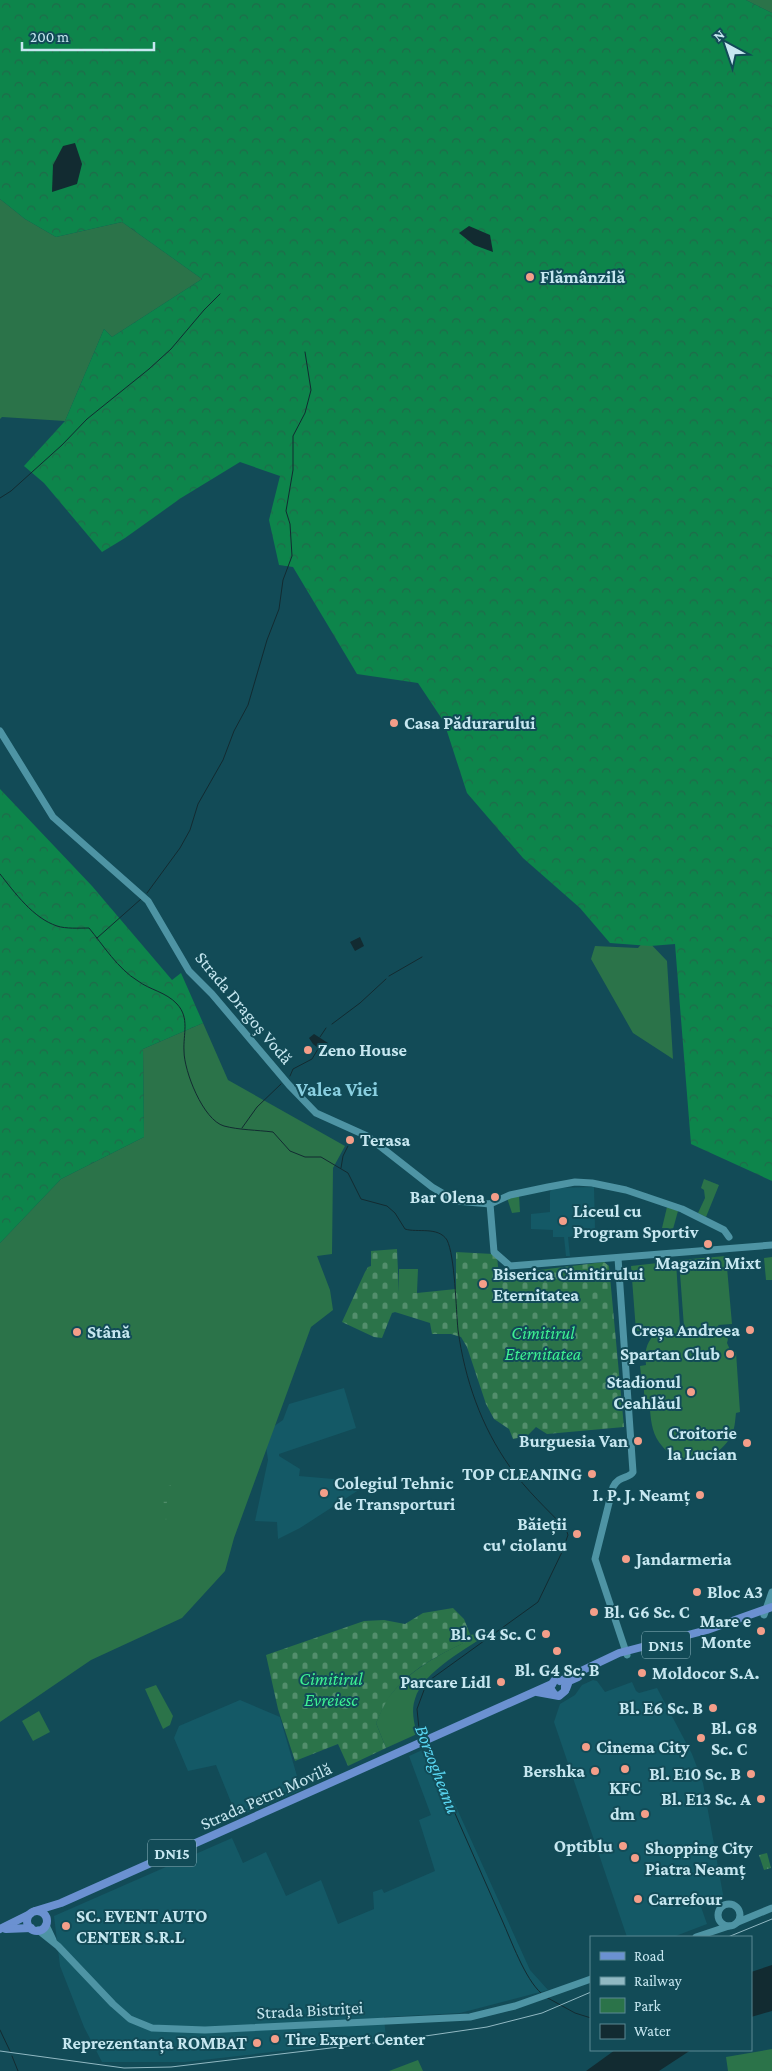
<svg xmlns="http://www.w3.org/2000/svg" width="772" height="2071" font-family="'Crimson Pro',serif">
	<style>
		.built { fill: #145966 }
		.green { fill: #2b7349 }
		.forest { fill: url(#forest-crowns) }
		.wetland { fill: url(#wetland-marsh) }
		.cemetery { fill: url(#cemetery-stones) }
		.park { fill: url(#park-tufts) }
		.water { fill: #122b31 }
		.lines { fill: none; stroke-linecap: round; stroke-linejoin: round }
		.stream { stroke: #122b31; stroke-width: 1 }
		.secondary { stroke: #4e94a4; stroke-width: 7 }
		.primary { stroke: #6b91d1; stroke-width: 8 }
		.rail { stroke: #91b9c3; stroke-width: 1 }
		.poi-dot { fill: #f49e89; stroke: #124b57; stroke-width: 2 }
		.labels { text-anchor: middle; stroke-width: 4; stroke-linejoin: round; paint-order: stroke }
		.shield { fill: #124b57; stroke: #90b8c2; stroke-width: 1 }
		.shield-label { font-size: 16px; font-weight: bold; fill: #c6e7f0 }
		.poi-label { font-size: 18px; font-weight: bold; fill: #c6e7f0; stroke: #124b57; text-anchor: end }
		.street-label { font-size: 18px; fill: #c6e7f0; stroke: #124b57 }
		.park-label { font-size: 18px; font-style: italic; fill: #3df192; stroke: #124b57 }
		.water-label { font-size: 19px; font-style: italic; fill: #59d7f3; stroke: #124b57 }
		.quarter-label { font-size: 20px; font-weight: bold; fill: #89cfe0; stroke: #124b57 }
	</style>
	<defs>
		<pattern id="forest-crowns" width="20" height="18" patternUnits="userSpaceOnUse" patternTransform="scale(1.25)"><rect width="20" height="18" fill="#0d854b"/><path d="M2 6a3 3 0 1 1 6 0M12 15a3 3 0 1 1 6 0" fill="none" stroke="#1f6b4a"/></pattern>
		<pattern id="wetland-marsh" width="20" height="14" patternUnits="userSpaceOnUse" patternTransform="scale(1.25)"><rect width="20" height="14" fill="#2b7349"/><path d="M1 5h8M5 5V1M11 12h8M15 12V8" fill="none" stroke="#528e6c"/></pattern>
		<pattern id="cemetery-stones" width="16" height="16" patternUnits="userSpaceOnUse" patternTransform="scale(1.25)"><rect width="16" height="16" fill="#2b7349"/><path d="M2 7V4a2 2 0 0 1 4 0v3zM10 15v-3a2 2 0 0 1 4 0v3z" fill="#528e6c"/></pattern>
		<pattern id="park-tufts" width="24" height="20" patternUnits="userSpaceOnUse" patternTransform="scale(1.25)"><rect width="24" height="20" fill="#2b7349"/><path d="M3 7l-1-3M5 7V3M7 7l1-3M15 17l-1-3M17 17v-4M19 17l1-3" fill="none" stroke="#528e6c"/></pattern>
	</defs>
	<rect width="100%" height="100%" fill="#124b57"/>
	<g class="built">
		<path d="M 594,1187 L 595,1228 L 590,1235 L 568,1237 L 570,1256 L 566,1256 L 564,1237 L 553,1237 L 553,1230 L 531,1229 L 531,1214 L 550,1212 L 550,1192 L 552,1188 Z"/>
		<path d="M 344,1388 L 356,1428 L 279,1454 L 279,1456 L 300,1469 L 299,1476 L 368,1482 L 368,1484 L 300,1528 L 278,1539 L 277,1522 L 255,1521 L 268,1460 L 265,1439 L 267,1431 L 283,1420 L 289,1404 Z"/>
		<path d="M 593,1680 L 597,1681 L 605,1692 L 632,1682 L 636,1691 L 639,1693 L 657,1688 L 692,1754 L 703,1783 L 724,1900 L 701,1907 L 707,1924 L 673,1937 L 627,1937 L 554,1722 L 560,1704 L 575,1695 L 582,1685 Z"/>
		<path d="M 240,1700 L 280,1717 L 301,1790 L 237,1817 L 216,1765 L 188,1771 L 174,1738 L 179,1726 Z"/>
		<path d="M 429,1747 L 530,1970 L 548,1990 L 460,2013 L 384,2017 L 386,2039 L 185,2062 L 102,2062 L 84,2027 L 60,1966 L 54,1916 L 232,1838 L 243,1863 L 266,1852 L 286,1896 L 321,1880 L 338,1924 L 374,1909 L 373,1892 L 382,1889 L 384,1893 L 435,1871 L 419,1820 L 431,1815 L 409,1756 Z"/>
	</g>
	<g class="green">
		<path d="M 746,0 L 772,0 L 772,13 Z"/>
		<path d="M 0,199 L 25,219 L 56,237 L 122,222 L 202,279 L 112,337 L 104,329 L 65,421 L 2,417 L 0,419 Z"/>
		<path d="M 646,939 L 667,961 L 673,1059 L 633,1033 L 591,959 L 595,946 L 638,948 Z"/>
		<path d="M 203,1023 L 228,1080 L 345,1146 L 333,1168 L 332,1254 L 317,1256 L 330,1290 L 333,1310 L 311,1327 L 234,1538 L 225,1571 L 182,1618 L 91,1660 L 0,1722 L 0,1243 L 61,1179 L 144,1137 L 143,1049 Z"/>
		<path d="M 704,1179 L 719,1185 L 706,1217 L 698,1213 L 705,1198 L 704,1190 L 701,1188 Z"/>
		<path d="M 519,1195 L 520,1212 L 512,1213 L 507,1198 Z"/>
		<path d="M 667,1207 L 678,1211 L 673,1229 L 662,1228 Z"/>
		<path d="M 726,1256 L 732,1324 L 718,1325 L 728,1339 L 727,1343 L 731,1352 L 736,1352 L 740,1412 L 736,1413 C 735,1421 735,1429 731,1436 C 718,1461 681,1470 662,1446 C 653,1436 651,1423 650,1410 L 645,1409 L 643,1375 L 641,1375 L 640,1366 L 646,1365 C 644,1350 647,1337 662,1330 L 636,1331 L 631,1266 L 676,1261 L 680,1327 L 677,1328 L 692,1327 L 684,1327 L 679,1260 Z"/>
		<path d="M 772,1257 L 772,1280 L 766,1280 L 764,1258 Z"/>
		<path d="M 399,1269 L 418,1269 L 417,1293 L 399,1293 Z"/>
		<path d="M 493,1631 C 469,1647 423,1671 415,1699 C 411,1710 414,1723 417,1734 L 386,1748 L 376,1723 C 380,1715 383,1705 388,1698 C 409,1670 441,1653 472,1639 L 470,1635 Z"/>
		<path d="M 156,1685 L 173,1716 L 170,1725 L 163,1729 L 145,1689 Z"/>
		<path d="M 39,1711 L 50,1732 L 33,1741 L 22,1721 Z"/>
		<path d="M 772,2049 L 772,2071 L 728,2071 L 726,2057 Z"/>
		<path d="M 418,2060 L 423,2071 L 389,2071 Z"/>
	</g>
	<g class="forest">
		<path d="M 0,0 L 746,0 L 772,13 L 772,1181 L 691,1144 L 675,944 L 650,946 L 610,943 L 580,908 L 523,858 L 467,793 L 444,722 L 418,683 L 357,674 L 293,567 L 279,565 L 269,520 L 280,476 L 240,462 L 181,498 L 125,538 L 102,552 L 44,483 L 24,466 L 65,421 L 104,329 L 112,337 L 202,279 L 122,222 L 56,237 L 25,219 L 0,199 Z"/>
		<path d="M 0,789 L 92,886 L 172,980 L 181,973 L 203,1023 L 143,1049 L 144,1137 L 61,1179 L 0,1243 Z"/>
	</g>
	<path class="wetland" d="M 171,1485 L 166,1506 L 168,1515 L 166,1520 C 160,1508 161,1500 166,1487 Z"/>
	<g class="cemetery">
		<path d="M 397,1249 L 399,1293 L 417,1293 L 456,1289 L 456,1252 L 493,1254 L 497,1257 L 499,1275 L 604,1262 L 609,1266 L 624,1427 L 547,1434 L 536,1427 L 527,1436 L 513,1439 L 509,1429 L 494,1419 L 486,1404 L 467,1347 L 461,1337 L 451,1334 L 432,1334 L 430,1323 L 395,1312 L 392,1313 L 382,1338 L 374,1337 L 342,1322 L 365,1272 L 368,1267 L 371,1266 L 371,1251 Z"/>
		<path d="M 453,1608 L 464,1619 L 472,1639 C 442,1653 407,1670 388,1699 C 383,1706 380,1716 376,1723 L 386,1748 L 348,1766 L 338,1744 L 295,1761 L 278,1709 L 266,1655 L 364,1621 L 384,1620 L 405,1624 L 423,1613 Z"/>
	</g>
	<path class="park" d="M 767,1853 L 771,1868 L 764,1870 L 759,1855 Z"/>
	<g class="water">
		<path d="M 75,143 L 82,164 L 77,184 L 52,192 L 53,165 L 63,146 Z"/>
		<path d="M 469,226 L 490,235 L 493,252 L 474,245 L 459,233 Z"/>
		<path d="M 360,937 L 364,946 L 355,951 L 350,942 Z"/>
		<path d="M 314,1034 L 328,1043 L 324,1053 L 313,1044 L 309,1038 Z"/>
		<path d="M 772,1965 L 772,2011 L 751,2017 L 751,1972 Z"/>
		<path d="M 615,2050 L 691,2050 L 659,2071 L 586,2071 Z"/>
	</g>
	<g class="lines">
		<g class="stream">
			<path d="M 0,498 L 11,491 L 62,445 L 87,419 L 149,369 L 171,349 L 204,310 L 220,294"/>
			<path d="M 0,874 C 15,893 33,918 57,926 C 66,929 79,928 89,928 C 103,945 118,969 138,981 C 150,990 166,992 177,1004 C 190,1018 183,1034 184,1051 C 184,1071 203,1120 224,1126 C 239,1130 257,1130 273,1132 L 290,1151 L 305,1157 L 321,1157 L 348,1173 L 361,1199 L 387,1206 L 395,1213 L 405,1229 C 417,1233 438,1226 447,1240 C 455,1256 456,1310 458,1330 C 465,1380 481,1426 510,1467 C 526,1490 547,1509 566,1529 L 568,1535 L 562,1552 L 538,1602 L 427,1682 L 417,1709 L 419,1729 L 423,1738"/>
			<path d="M 147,893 L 180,848 L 190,830 L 198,804 L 223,760 L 234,731 L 248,705 L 267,640 L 279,609 L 283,580 L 292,556 L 290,524 L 286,511 L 293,470 L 293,436 L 305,413 L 311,390 L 305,352"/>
			<path d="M 97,938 L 141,899"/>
			<path d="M 389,976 L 422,957"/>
			<path d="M 332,1024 L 360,1003 L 386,979"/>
			<path d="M 320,1037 L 326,1028"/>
			<path d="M 290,1076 L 293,1069 L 312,1059 L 318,1049"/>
			<path d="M 242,1128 L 257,1107 L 281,1084"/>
			<path d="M 341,1168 L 343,1156 L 348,1146"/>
			<path d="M 425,1744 C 450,1803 476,1861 502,1920 C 511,1940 525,1979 541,1993"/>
			<path d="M 546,1997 L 575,2013 L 591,2018"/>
			<path d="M 0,2030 L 10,2051"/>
			<path d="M 12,2056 L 18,2071"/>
		</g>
		<g class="secondary">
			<path d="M 0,731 L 53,817 L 148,901 L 189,971 L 212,994 L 289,1085 L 316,1113 L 367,1136 L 432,1187 L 456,1201 L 490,1204 L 510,1195 L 548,1187 L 575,1182 L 592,1183 L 626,1190 L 682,1209 L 724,1230 L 729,1237"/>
			<path d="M 490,1204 L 494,1252 L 510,1266 L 772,1245"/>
			<path d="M 618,1258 L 633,1472 C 629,1479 619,1475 613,1487 L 595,1559 L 627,1655"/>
			<path d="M 764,1615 L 772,1592"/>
			<circle cx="729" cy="1915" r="11"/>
			<path d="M 738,1922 L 772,1908"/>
			<path d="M 46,1925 L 53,1940"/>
			<path d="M 38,1930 L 58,1946 L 113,2004 L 130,2019 L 152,2028 L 205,2030 L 470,2017 L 515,2006 L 591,1979"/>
			<path d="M 696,1937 L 729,1926"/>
		</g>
		<g class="primary">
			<path d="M 560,1681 L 619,1653 L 707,1630 L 772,1607"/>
			<path d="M 566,1689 L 569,1681 L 578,1677"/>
			<path d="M 537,1692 L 559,1696 L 565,1691 L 565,1686"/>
			<path d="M 554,1694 L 550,1688 L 554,1681"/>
			<path d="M 35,1911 L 61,1903 L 552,1684"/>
			<circle cx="37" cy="1921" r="10"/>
			<path d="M 0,1929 L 30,1914"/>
			<path d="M 6,1929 L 31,1928"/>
		</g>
		<g class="rail">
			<path d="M 728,1937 L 772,1919"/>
			<path d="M 0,2051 L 124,2068 L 171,2067 L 398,2040 L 487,2027 L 542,2013 L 591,1992"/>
		</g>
	</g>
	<g class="poi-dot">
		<circle cx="530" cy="277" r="5"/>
		<circle cx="394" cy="723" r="5"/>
		<circle cx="308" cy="1050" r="5"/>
		<circle cx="350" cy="1140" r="5"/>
		<circle cx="495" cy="1197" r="5"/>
		<circle cx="563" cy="1221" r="5"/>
		<circle cx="708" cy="1244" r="5"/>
		<circle cx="483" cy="1284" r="5"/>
		<circle cx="750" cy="1330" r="5"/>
		<circle cx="77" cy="1332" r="5"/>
		<circle cx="730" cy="1354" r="5"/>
		<circle cx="691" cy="1392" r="5"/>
		<circle cx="638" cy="1441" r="5"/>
		<circle cx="747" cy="1443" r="5"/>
		<circle cx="592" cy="1474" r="5"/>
		<circle cx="324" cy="1493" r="5"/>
		<circle cx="700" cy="1495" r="5"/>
		<circle cx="577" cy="1534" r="5"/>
		<circle cx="626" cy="1559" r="5"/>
		<circle cx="697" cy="1592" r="5"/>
		<circle cx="594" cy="1612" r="5"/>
		<circle cx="761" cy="1631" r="5"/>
		<circle cx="546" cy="1634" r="5"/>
		<circle cx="557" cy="1651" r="5"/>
		<circle cx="642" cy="1673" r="5"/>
		<circle cx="501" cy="1682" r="5"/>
		<circle cx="713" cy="1708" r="5"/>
		<circle cx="701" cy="1738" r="5"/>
		<circle cx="586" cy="1747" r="5"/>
		<circle cx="625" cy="1769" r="5"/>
		<circle cx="595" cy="1771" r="5"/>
		<circle cx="751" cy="1774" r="5"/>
		<circle cx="761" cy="1799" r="5"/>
		<circle cx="645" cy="1814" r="5"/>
		<circle cx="623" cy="1846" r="5"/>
		<circle cx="635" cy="1858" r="5"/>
		<circle cx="638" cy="1899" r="5"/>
		<circle cx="66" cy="1926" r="5"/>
		<circle cx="275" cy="2039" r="5"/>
		<circle cx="257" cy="2043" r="5"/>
	</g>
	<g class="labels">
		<g class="shield">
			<rect x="642" y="1631.5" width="48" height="27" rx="4"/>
			<rect x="148" y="1839.5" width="48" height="27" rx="4"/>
		</g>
		<g class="shield-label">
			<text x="666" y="1651">DN15</text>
			<text x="172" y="1859">DN15</text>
		</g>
		<g class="poi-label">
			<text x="540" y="283" text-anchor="start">Flămânzilă</text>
			<text x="404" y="729" text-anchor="start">Casa Pădurarului</text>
			<text x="318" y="1056" text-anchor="start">Zeno House</text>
			<text x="360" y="1146" text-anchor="start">Terasa</text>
			<text x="485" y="1203">Bar Olena</text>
			<text x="573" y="1217" text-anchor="start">Liceul cu<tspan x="573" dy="21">Program Sportiv</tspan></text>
			<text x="708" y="1269" text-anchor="middle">Magazin Mixt</text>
			<text x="493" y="1280" text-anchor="start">Biserica Cimitirului<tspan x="493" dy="21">Eternitatea</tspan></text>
			<text x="740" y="1336">Creșa Andreea</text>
			<text x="87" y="1338" text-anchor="start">Stână</text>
			<text x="720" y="1360">Spartan Club</text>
			<text x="681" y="1388">Stadionul<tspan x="681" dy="21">Ceahlăul</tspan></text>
			<text x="737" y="1439">Croitorie<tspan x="737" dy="21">la Lucian</tspan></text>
			<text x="628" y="1447">Burguesia Van</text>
			<text x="582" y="1480">TOP CLEANING</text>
			<text x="334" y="1489" text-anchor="start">Colegiul Tehnic<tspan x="334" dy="21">de Transporturi</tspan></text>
			<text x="690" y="1501">I. P. J. Neamț</text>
			<text x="567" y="1530">Băieții<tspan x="567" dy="21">cu' ciolanu</tspan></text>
			<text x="636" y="1565" text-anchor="start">Jandarmeria</text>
			<text x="707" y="1598" text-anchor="start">Bloc A3</text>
			<text x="604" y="1618" text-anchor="start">Bl. G6 Sc. C</text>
			<text x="751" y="1627">Mare e<tspan x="751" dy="21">Monte</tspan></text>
			<text x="536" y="1640">Bl. G4 Sc. C</text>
			<text x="557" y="1676" text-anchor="middle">Bl. G4 Sc. B</text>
			<text x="652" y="1679" text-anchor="start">Moldocor S.A.</text>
			<text x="491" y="1688">Parcare Lidl</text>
			<text x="703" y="1714">Bl. E6 Sc. B</text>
			<text x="711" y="1734" text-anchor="start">Bl. G8<tspan x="711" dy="21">Sc. C</tspan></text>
			<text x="596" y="1753" text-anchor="start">Cinema City</text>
			<text x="585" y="1777">Bershka</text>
			<text x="741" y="1780">Bl. E10 Sc. B</text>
			<text x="625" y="1794" text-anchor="middle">KFC</text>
			<text x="751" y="1805">Bl. E13 Sc. A</text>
			<text x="635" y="1820">dm</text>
			<text x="613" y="1852">Optiblu</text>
			<text x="645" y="1854" text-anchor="start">Shopping City<tspan x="645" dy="21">Piatra Neamț</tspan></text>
			<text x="648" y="1905" text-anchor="start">Carrefour</text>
			<text x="76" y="1922" text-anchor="start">SC. EVENT AUTO<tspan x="76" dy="21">CENTER S.R.L</tspan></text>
			<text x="285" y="2045" text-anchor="start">Tire Expert Center</text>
			<text x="247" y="2049">Reprezentanța ROMBAT</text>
		</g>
		<g class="street-label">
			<text transform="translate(244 1008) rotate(50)" y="6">Strada Dragoș Vodă</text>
			<text transform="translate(266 1796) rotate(-24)" y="6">Strada Petru Movilă</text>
			<text transform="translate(310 2010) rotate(-3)" y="6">Strada Bistriței</text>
		</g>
		<g class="park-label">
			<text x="543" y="1339">Cimitirul<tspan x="543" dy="21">Eternitatea</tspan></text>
			<text x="331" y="1685">Cimitirul<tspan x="331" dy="21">Evreiesc</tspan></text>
		</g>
		<g class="water-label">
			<text transform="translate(438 1769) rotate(69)" y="7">Borzogheanu</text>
		</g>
		<g class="quarter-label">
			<text x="337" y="1096">Valea Viei</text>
		</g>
	</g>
	<rect x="590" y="1936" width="162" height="115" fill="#124b57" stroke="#5a8994"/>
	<rect x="600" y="1952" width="25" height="8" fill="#6b91d1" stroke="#5a8994"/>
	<text x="634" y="1961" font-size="15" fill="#c6e7f0">Road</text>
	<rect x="600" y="1977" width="25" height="8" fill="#91b9c3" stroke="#5a8994"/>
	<text x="634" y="1986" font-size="15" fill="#c6e7f0">Railway</text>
	<rect x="600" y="1998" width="25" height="15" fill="#2b7349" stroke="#5a8994"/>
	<text x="634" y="2011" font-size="15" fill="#c6e7f0">Park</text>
	<rect x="600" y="2024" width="25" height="15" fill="#122b31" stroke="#5a8994"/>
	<text x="634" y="2036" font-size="15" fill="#c6e7f0">Water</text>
	<g transform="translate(727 45) rotate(320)" stroke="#124b57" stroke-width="4" paint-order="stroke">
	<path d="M0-4L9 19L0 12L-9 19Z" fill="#c6e7f0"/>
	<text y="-8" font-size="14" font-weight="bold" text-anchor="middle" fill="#c6e7f0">N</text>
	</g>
	<path d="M22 42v8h132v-8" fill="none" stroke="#c6e7f0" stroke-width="2.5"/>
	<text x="30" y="42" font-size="15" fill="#c6e7f0" stroke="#124b57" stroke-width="4" paint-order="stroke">200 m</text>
</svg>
